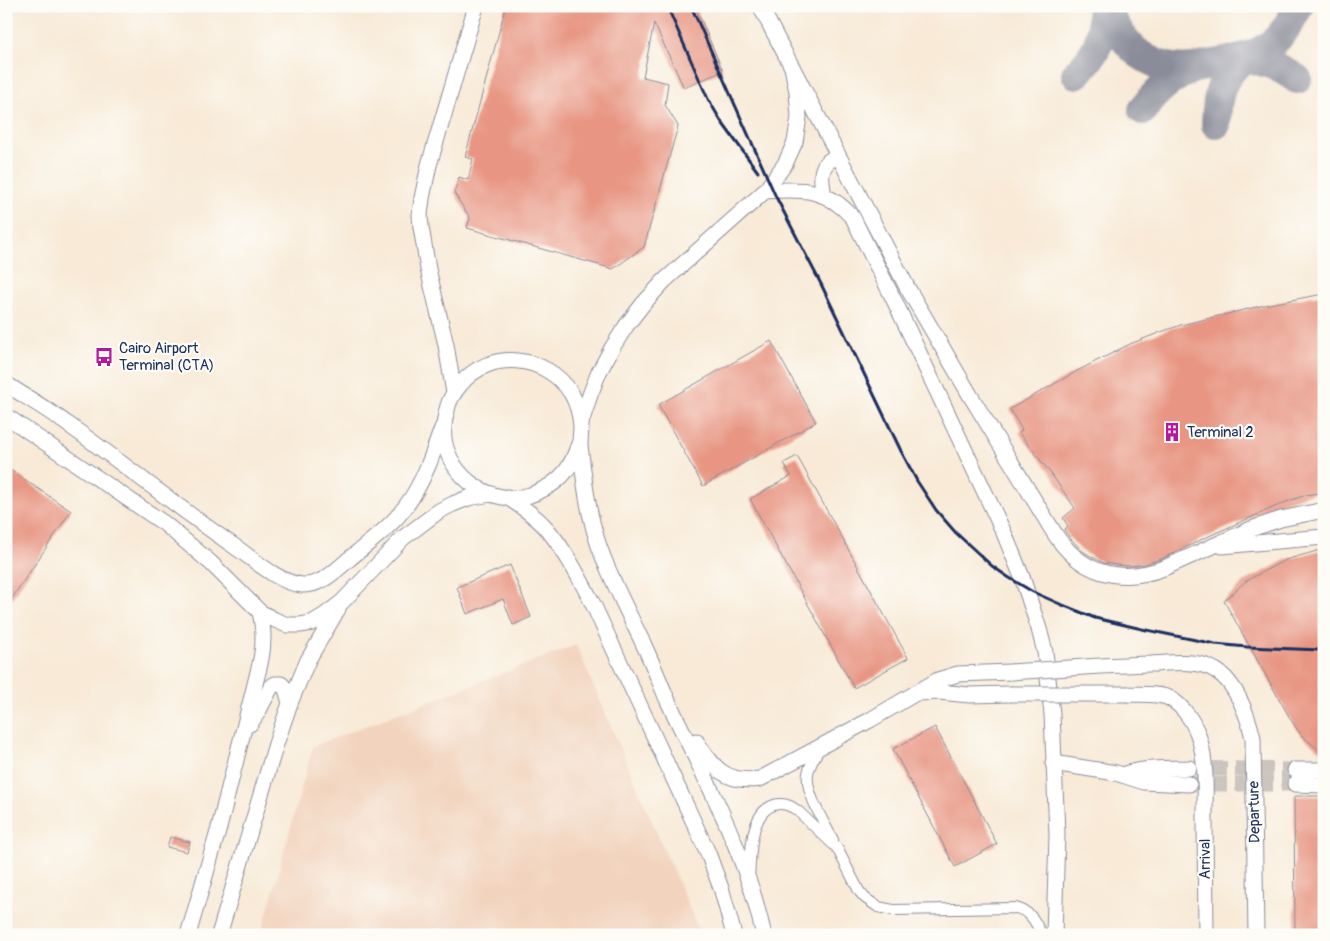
<svg xmlns="http://www.w3.org/2000/svg" width="1330" height="941" font-family="Pangolin,sans-serif">
	<style>
		.built { fill: #f2d4be }
		.lines { fill: none; stroke-linecap: round; stroke-linejoin: round }
		.taxiway { stroke: #8a8c9a; stroke-width: 30 }
		.building { fill: #e89683 }
		.secondary-tunnel { stroke: #ccc5bf; stroke-width: 15; stroke-dasharray: 15 8; stroke-linecap: butt }
		.street-casing { stroke: #8a8c9a; stroke-width: 12 }
		.secondary-casing { stroke: #8a8c9a; stroke-width: 17 }
		.street { stroke: #fff; stroke-width: 10 }
		.secondary { stroke: #fff; stroke-width: 15 }
		.rail { stroke: #1b2f5e; stroke-width: 3 }
		.secondary-bridge-casing { stroke: #8a8c9a; stroke-width: 17; stroke-linecap: butt }
		.secondary-bridge { stroke: #fff; stroke-width: 15 }
		.labels { text-anchor: middle; stroke-width: 4.5; stroke-linejoin: round; paint-order: stroke }
		.poi-label { font-size: 15px; fill: #1b2f5e; stroke: #fdfcf7; text-anchor: start }
		.street-label { font-size: 15px; fill: #1b2f5e; stroke: #fdfcf7 }
	</style>
	<rect width="100%" height="100%" fill="#fdfcf7"/>
	<filter id="ink" filterUnits="userSpaceOnUse"><feTurbulence type="fractalNoise" baseFrequency=".02" numOctaves="2"/><feDisplacementMap in="SourceGraphic" scale="10" xChannelSelector="R" yChannelSelector="G"/><feConvolveMatrix kernelMatrix="1 2 1 2 8 2 1 2 1" color-interpolation-filters="sRGB"/></filter>
	<filter id="wash" filterUnits="userSpaceOnUse"><feTurbulence type="fractalNoise" baseFrequency=".0096" numOctaves="4" result="noise"/><feDisplacementMap in="SourceGraphic" scale="20" xChannelSelector="R" yChannelSelector="G"/><feGaussianBlur stdDeviation="1.12" result="paint"/><feColorMatrix in="noise" values="0 0 0 0 0 0 0 0 0 0 0 0 0 0 0 0 0 1.4 0 .05"/><feComposite in="paint" operator="in"/></filter>
	<g filter="url(#wash)">
		<rect width="100%" height="100%" fill="#f8ead7"/>
		<path class="built" d="M 576,645 L 701,935 L 261,935 L 313,746 Z"/>
		<g class="lines">
			<g class="taxiway">
				<path d="M 1105,6 C 1111,19 1118,32 1127,42 C 1142,61 1168,71 1192,68 C 1200,68 1207,65 1215,64 C 1239,59 1267,54 1283,32 C 1289,24 1294,15 1299,6"/>
				<path d="M 1076,74 C 1096,55 1106,35 1101,6"/>
				<path d="M 1143,110 C 1155,91 1171,78 1192,69"/>
				<path d="M 1216,124 C 1217,94 1220,78 1244,58 C 1265,60 1280,67 1297,79"/>
			</g>
		</g>
		<g id="blocks">
			<g class="building">
				<path d="M 506,6 L 695,6 L 723,71 L 684,88 L 654,23 L 643,77 L 668,83 L 665,105 L 678,126 L 644,247 L 613,269 L 467,228 L 470,218 L 454,193 L 459,177 L 468,180 L 473,159 L 465,157 Z"/>
				<path d="M 1324,294 L 1324,492 L 1306,495 L 1286,502 L 1209,536 L 1161,559 L 1145,564 L 1130,566 L 1117,565 L 1104,563 L 1092,557 L 1081,550 L 1071,539 L 1064,530 L 1068,526 L 1063,518 L 1075,508 L 1049,471 L 1019,433 L 1022,430 L 1010,409 L 1077,371 L 1130,344 L 1161,332 L 1181,325 L 1269,304 Z"/>
				<path d="M 771,341 L 816,422 L 703,486 L 658,405 Z"/>
				<path d="M 797,456 L 908,658 L 854,688 L 750,499 L 791,476 L 784,463 Z"/>
				<path d="M 6,467 L 71,511 L 6,607 Z"/>
				<path d="M 1324,549 L 1324,754 L 1301,735 L 1291,720 L 1224,601 L 1246,581 L 1285,560 Z"/>
				<path d="M 510,565 L 531,617 L 513,625 L 503,599 L 467,614 L 457,587 Z"/>
				<path d="M 935,727 L 997,844 L 955,867 L 893,749 Z"/>
				<path d="M 1294,796 L 1324,796 L 1324,935 L 1295,935 Z"/>
				<path d="M 170,837 L 190,842 L 187,852 L 167,847 Z"/>
			</g>
		</g>
	</g>
	<g filter="url(#ink)">
		<use href="#blocks" fill-opacity="0" stroke="#8a8c9a" stroke-width="1"/>
		<g class="lines">
			<g class="secondary-tunnel">
				<path d="M 1189,768 L 1295,770"/>
				<path d="M 1189,784 L 1295,784"/>
			</g>
			<g class="street-casing">
				<g id="street">
					<path d="M 820,747 C 816,755 810,764 808,773 C 805,793 824,822 833,840"/>
					<path d="M 749,877 C 751,856 749,813 774,805 C 784,802 792,806 799,812 L 837,848 L 859,891 L 865,898 L 878,907 L 893,910 L 1016,908 C 1032,912 1035,922 1042,935"/>
				</g>
			</g>
			<g class="secondary-casing">
				<g id="secondary">
					<path d="M 792,67 L 907,287 L 970,395 L 1053,531 C 1079,573 1118,585 1164,568 L 1251,529 L 1281,519 L 1324,510"/>
					<path d="M 765,191 C 803,188 827,188 853,218 L 895,302 L 1004,533 L 1022,577 L 1039,629 L 1045,652 L 1052,714 L 1057,834 L 1054,935"/>
					<path d="M 824,195 C 820,177 819,163 838,156"/>
					<path d="M 6,384 C 26,397 47,409 66,423 C 123,463 177,507 234,546 C 253,559 279,583 302,585 C 321,586 335,571 348,560 C 368,543 390,528 406,506 C 423,483 433,454 442,428"/>
					<path d="M 454,393 L 446,345 L 428,269 L 421,227 L 420,215 L 422,198 L 429,165 L 476,6"/>
					<path d="M 6,416 L 165,524 L 211,563 L 260,612 L 275,620 L 287,625 L 300,625 L 312,623 L 325,615 L 342,602 L 403,538 L 439,511 L 453,504 L 468,498 L 491,494"/>
					<path d="M 581,423 L 590,395 L 599,372 L 612,348 L 626,326 L 643,304 L 664,281 L 692,256 L 765,191 L 785,164 L 795,142 L 799,117 L 797,92 L 792,67 L 760,6"/>
					<path d="M 580,441 C 576,452 573,462 566,471 C 557,483 544,490 530,495 C 492,507 450,478 444,439 C 443,428 445,416 448,406 C 450,398 455,391 460,385 C 489,348 547,355 571,393 C 577,403 580,415 581,425 C 581,432 580,438 580,445 C 584,480 588,515 600,549 C 611,579 626,608 640,637 C 650,657 658,678 667,699 C 695,758 727,817 748,879 C 755,897 759,916 764,935"/>
					<path d="M 507,497 C 521,506 536,516 547,529 C 565,550 579,577 592,602 L 708,853 L 722,891 L 734,935"/>
					<path d="M 1222,546 L 1324,537"/>
					<path d="M 917,693 L 940,692 L 969,695 L 1010,694"/>
					<path d="M 1128,694 C 1141,695 1158,693 1169,698 C 1184,706 1196,725 1200,741 C 1207,766 1205,794 1205,820 C 1205,859 1206,897 1206,935"/>
					<path d="M 250,724 L 258,712 L 271,687 L 275,684 L 281,684 L 286,689 L 290,703"/>
					<path d="M 696,741 C 713,767 725,784 760,779 L 870,720 L 938,680 L 958,674 L 1011,672"/>
					<path d="M 1053,763 L 1116,773 L 1144,782 L 1189,784"/>
					<path d="M 1295,770 L 1324,770"/>
					<path d="M 1122,775 C 1143,767 1167,769 1189,768"/>
					<path d="M 1295,784 L 1324,785"/>
					<path d="M 188,935 L 219,828 L 260,664 C 264,645 264,631 260,612"/>
					<path d="M 219,935 L 276,744 L 290,703 L 308,660 L 338,609"/>
				</g>
			</g>
			<use href="#street" class="street"/>
			<use href="#secondary" class="secondary"/>
			<g class="rail">
				<path d="M 667,6 L 708,99 L 721,121 L 758,172"/>
				<path d="M 691,6 L 776,197 L 821,284 L 901,451 L 917,481 L 936,510 L 956,533 L 992,566 L 1008,577 L 1033,592 L 1060,604 L 1095,618 L 1142,629 L 1215,644 L 1247,647 L 1321,650"/>
			</g>
			<g class="secondary-bridge-casing">
				<g id="secondary-bridge">
					<path d="M 1011,672 C 1057,669 1104,665 1151,664 C 1171,663 1197,659 1215,670 C 1236,682 1248,716 1253,738 L 1256,935"/>
					<path d="M 1010,694 L 1128,694"/>
				</g>
			</g>
			<use href="#secondary-bridge" class="secondary-bridge"/>
		</g>
	</g>
	<defs>
		<g id="bus-bare" transform="scale(1.5)"><path d="M-5-6H5V4H4V6H2V4H-2V6H-4V4H-5ZM-3.5-4V0h7V-4ZM-3.5 1.2v1.5H-2V1.2ZM2 1.2v1.5H3.5V1.2Z" fill="#b5179e" stroke="#fdfcf7" stroke-width="2.5" paint-order="stroke"/></g>
		<g id="building-bare" transform="scale(1.5)"><path d="M-4-6H4V6H1V3H-1V6H-4ZM-2.5-4.3h1.7v1.8h-1.7ZM.8-4.3h1.7v1.8H.8ZM-2.5-1h1.7V.8h-1.7ZM.8-1h1.7V.8H.8Z" fill="#b5179e" stroke="#fdfcf7" stroke-width="2.5" paint-order="stroke"/></g>
	</defs>
	<g fill-rule="evenodd">
		<use href="#bus-bare" x="104" y="357"/>
		<use href="#building-bare" x="1172" y="432"/>
	</g>
	<g class="labels">
		<g class="poi-label">
			<text x="119" y="353">Cairo Airport<tspan x="119" dy="17">Terminal (CTA)</tspan></text>
			<text x="1187" y="437">Terminal 2</text>
		</g>
		<g class="street-label">
			<text transform="translate(1254 812) rotate(-91)" y="5">Departure</text>
			<text transform="translate(1205 859) rotate(-90)" y="5">Arrival</text>
		</g>
	</g>
	<rect width="1330" height="941" fill="none" stroke="#fdfcf7" stroke-width="25"/>
</svg>
